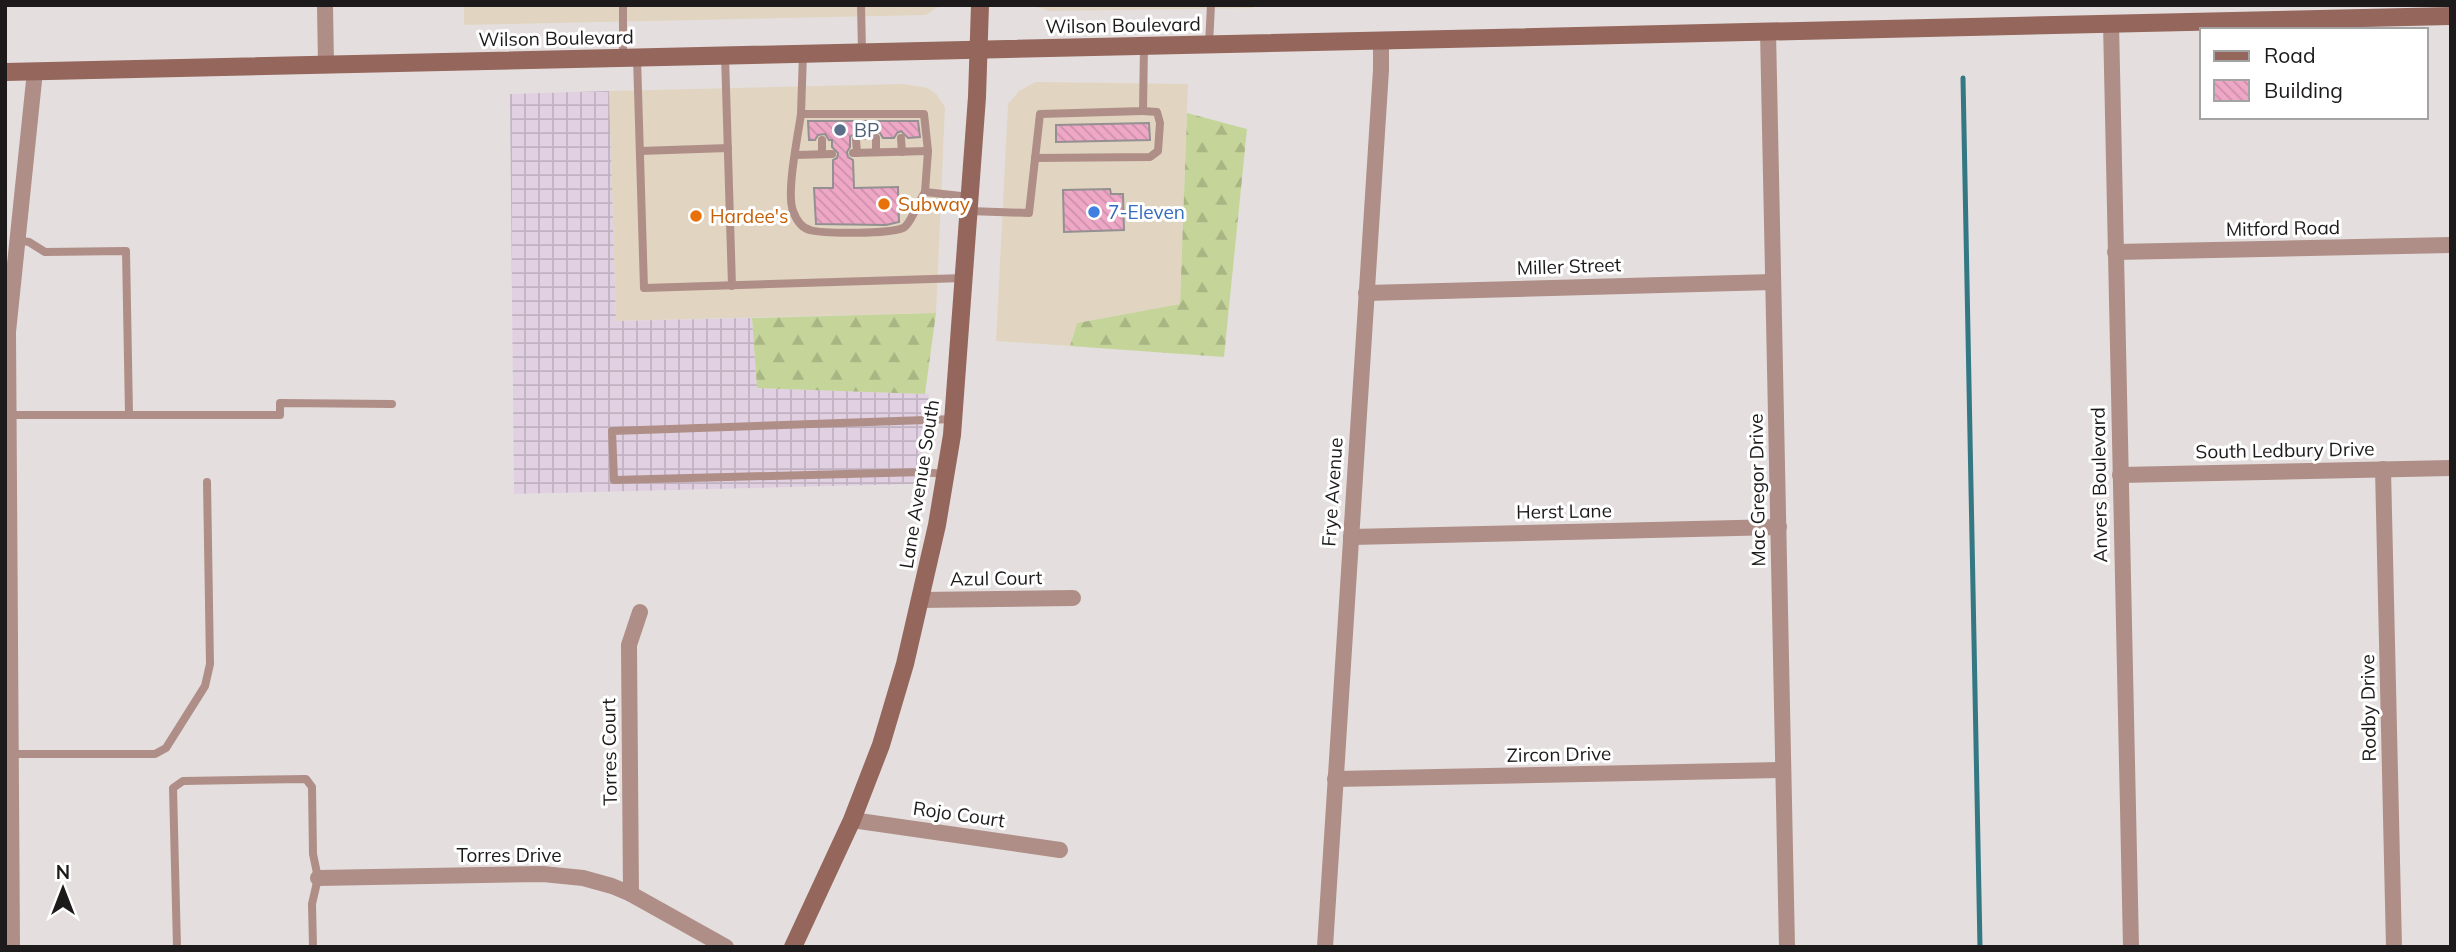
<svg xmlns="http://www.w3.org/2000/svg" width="2456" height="952" font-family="Mulish,sans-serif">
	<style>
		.commercial { fill: #e1d5c1 }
		.industrial { fill: url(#industrial-grid) }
		.forest { fill: url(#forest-firs) }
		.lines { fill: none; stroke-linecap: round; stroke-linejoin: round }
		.stream { stroke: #347884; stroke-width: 5 }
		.building { fill: url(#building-back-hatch); stroke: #949091; stroke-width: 2 }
		.lane { stroke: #af8e87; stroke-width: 8 }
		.street { stroke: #af8e87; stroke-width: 16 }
		.secondary { stroke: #94665c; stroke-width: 18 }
		.service-dot { fill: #5c6f8a; stroke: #fff; stroke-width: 2.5 }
		.food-dot { fill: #e8710a; stroke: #fff; stroke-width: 2.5 }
		.shop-dot { fill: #3f7fe0; stroke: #fff; stroke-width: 2.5 }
		.labels { text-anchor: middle; stroke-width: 6; stroke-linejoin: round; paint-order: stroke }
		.street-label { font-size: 19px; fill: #1c1a1a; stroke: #fff }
		.service-label { font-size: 19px; fill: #4e5e75; stroke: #fff; text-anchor: start }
		.food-label { font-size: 19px; fill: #c56008; stroke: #fff; text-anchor: start }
		.shop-label { font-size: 19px; fill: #366cbe; stroke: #fff; text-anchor: start }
	</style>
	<defs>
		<pattern id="industrial-grid" width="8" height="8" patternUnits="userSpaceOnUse" patternTransform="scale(1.75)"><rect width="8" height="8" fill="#e1d0e2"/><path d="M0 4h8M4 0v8" fill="none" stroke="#c0b2c1"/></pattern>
		<pattern id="forest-firs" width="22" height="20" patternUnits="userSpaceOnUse" patternTransform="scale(1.75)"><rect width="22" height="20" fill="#c5d59a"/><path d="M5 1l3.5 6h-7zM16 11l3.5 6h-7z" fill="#a9b684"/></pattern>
		<pattern id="building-back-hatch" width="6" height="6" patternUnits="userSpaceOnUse" patternTransform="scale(1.75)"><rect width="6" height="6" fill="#efa7c6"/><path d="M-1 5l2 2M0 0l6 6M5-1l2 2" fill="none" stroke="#cc8faa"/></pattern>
	</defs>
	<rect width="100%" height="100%" fill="#e4dfde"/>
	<g class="commercial">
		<path d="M 464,5 L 941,5 L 926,15 L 464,25 Z"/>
		<path d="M 1031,5 L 1252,5 L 1254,8 L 1049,11 Z"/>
		<path d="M 1035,82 L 1188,84 L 1180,304 L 1077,323 L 1070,346 L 996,341 L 1008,104 L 1019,91 Z"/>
		<path d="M 903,84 L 928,88 L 937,95 L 945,107 L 936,313 L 616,321 L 609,91 Z"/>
	</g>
	<path class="industrial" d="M 609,91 L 616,321 L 752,318 L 757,388 L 929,394 L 919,481 L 913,484 L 514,494 L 510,94 Z"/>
	<g class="forest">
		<path d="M 1187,113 L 1247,129 L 1224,357 L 1070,346 L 1077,323 L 1180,304 Z"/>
		<path d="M 936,313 L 925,394 L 757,388 L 752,318 Z"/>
	</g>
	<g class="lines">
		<path class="stream" d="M 1963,78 L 1980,947"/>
	</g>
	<g class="building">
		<path d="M 808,121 L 918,121 L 920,137 L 908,138 L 901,131 L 897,133 L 894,138 L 883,138 L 880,133 L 875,132 L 871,134 L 869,138 L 863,139 L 859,133 L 855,133 L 850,137 L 850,147 L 847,152 L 848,157 L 853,160 L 854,188 L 898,187 L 899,222 L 886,225 L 816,224 L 814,188 L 833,188 L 833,160 L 837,158 L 838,153 L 832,147 L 832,140 L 829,140 L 825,134 L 818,135 L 815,140 L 809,140 Z"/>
		<path d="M 1149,123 L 1150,140 L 1056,142 L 1056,125 Z"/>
		<path d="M 1110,189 L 1111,194 L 1123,194 L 1124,230 L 1064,232 L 1063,190 Z"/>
	</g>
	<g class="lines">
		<g class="lane">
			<path d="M 623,5 L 623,58"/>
			<path d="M 861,5 L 862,51"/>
			<path d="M 1209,44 L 1211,5"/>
			<path d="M 803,53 L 801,114 L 924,114 L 928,151 L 925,192 L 970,197"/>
			<path d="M 725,55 L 732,286"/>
			<path d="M 637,58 L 644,288 L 964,278"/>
			<path d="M 801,114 C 798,136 786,192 793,211 C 796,219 801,228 810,230 C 825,234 889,234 903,228 C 910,225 919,201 925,192"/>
			<path d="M 876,138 L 876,152"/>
			<path d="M 901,138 L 902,152"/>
			<path d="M 856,139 L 857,153"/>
			<path d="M 822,140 L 822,154"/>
			<path d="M 640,151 L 728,148"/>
			<path d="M 853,153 L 928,151"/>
			<path d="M 796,155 L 832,154"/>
			<path d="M 1035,158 L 1150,157 L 1158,151 L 1160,123 L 1157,112 L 1143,111"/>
			<path d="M 969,211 L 1029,213 L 1040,114 L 1143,111 L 1144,45"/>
			<path d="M 16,240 L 29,242 L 45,252 L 126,251 L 129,414"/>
			<path d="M 9,415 L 280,415 L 280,403 L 392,404"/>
			<path d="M 945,474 L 923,472 L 614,480 L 612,431 L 954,419"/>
			<path d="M 12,754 L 155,754 L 166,748 L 205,686 L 210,664 L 207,482"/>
			<path d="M 177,947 L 173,788 L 183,781 L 306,779 L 312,787 L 313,854 L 318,878 L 312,904 L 313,947"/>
		</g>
		<g class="street">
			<path d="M 325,5 L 326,65"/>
			<path d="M 2111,23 L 2131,947"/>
			<path d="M 1768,31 L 1787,947"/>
			<path d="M 2115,252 L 2451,245"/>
			<path d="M 1366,293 L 1773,282"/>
			<path d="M 2383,469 L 2394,947"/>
			<path d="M 2120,475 L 2451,468"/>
			<path d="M 1351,537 L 1779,527"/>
			<path d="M 920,600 L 1073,598"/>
			<path d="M 1335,779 L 1783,770"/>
			<path d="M 852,820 L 1060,850"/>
			<path d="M 318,878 L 543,874 L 583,878 L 612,886 L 631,894 L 726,947"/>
			<path d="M 631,894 L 629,645 L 640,612"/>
			<path d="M 12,947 L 8,332 L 35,71"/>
			<path d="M 1325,947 L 1381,70 L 1381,40"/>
		</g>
		<g class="secondary">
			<path d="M 5,72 L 2451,16"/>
			<path d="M 793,947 L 852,820 L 881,745 L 905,664 L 937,525 L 952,435 L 977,97 L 980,5"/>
		</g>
	</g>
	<circle class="service-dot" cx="840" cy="130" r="7"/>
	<g class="food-dot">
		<circle cx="884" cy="204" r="7"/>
		<circle cx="696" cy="216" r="7"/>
	</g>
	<circle class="shop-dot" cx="1094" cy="212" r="7"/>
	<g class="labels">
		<g class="street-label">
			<text transform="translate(1123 25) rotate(-1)" y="7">Wilson Boulevard</text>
			<text transform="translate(556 38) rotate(-1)" y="7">Wilson Boulevard</text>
			<text transform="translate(2283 228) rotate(-1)" y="7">Mitford Road</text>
			<text transform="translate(1569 266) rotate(-2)" y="7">Miller Street</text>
			<text transform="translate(2285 450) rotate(-1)" y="7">South Ledbury Drive</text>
			<text transform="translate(919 484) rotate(-81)" y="7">Lane Avenue South</text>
			<text transform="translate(2099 485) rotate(-91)" y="7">Anvers Boulevard</text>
			<text transform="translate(1757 490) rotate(-91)" y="7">Mac Gregor Drive</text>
			<text transform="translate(1332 492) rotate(-86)" y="7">Frye Avenue</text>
			<text transform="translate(1564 511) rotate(-1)" y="7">Herst Lane</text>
			<text transform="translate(996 578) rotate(-1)" y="7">Azul Court</text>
			<text transform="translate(2368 708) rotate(-91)" y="7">Rodby Drive</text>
			<text transform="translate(609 752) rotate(-91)" y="7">Torres Court</text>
			<text transform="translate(1559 754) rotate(-1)" y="7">Zircon Drive</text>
			<text transform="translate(959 814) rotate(8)" y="7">Rojo Court</text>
			<text x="509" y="862">Torres Drive</text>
		</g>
		<g class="service-label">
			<text x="854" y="137">BP</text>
		</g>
		<g class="food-label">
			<text x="898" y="211">Subway</text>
			<text x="710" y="223">Hardee's</text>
		</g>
		<g class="shop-label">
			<text x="1108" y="219">7-Eleven</text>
		</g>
	</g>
	<rect width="2456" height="952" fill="none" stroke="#1c1a1a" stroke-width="14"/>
	<rect x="2200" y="28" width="228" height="91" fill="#ffffff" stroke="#a4a3a3" stroke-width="2"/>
	<rect x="2214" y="51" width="35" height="10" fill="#94665c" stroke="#a4a3a3" stroke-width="2"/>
	<text x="2264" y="63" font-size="21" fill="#1c1a1a">Road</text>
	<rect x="2214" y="80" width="35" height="21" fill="url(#building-back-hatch)" stroke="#a4a3a3" stroke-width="2"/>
	<text x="2264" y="98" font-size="21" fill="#1c1a1a">Building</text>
	<g transform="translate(63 889)" stroke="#ffffff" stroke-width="5" paint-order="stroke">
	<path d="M0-5L12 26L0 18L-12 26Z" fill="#1c1a1a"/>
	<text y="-10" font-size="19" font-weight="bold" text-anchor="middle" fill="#1c1a1a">N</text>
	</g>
</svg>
